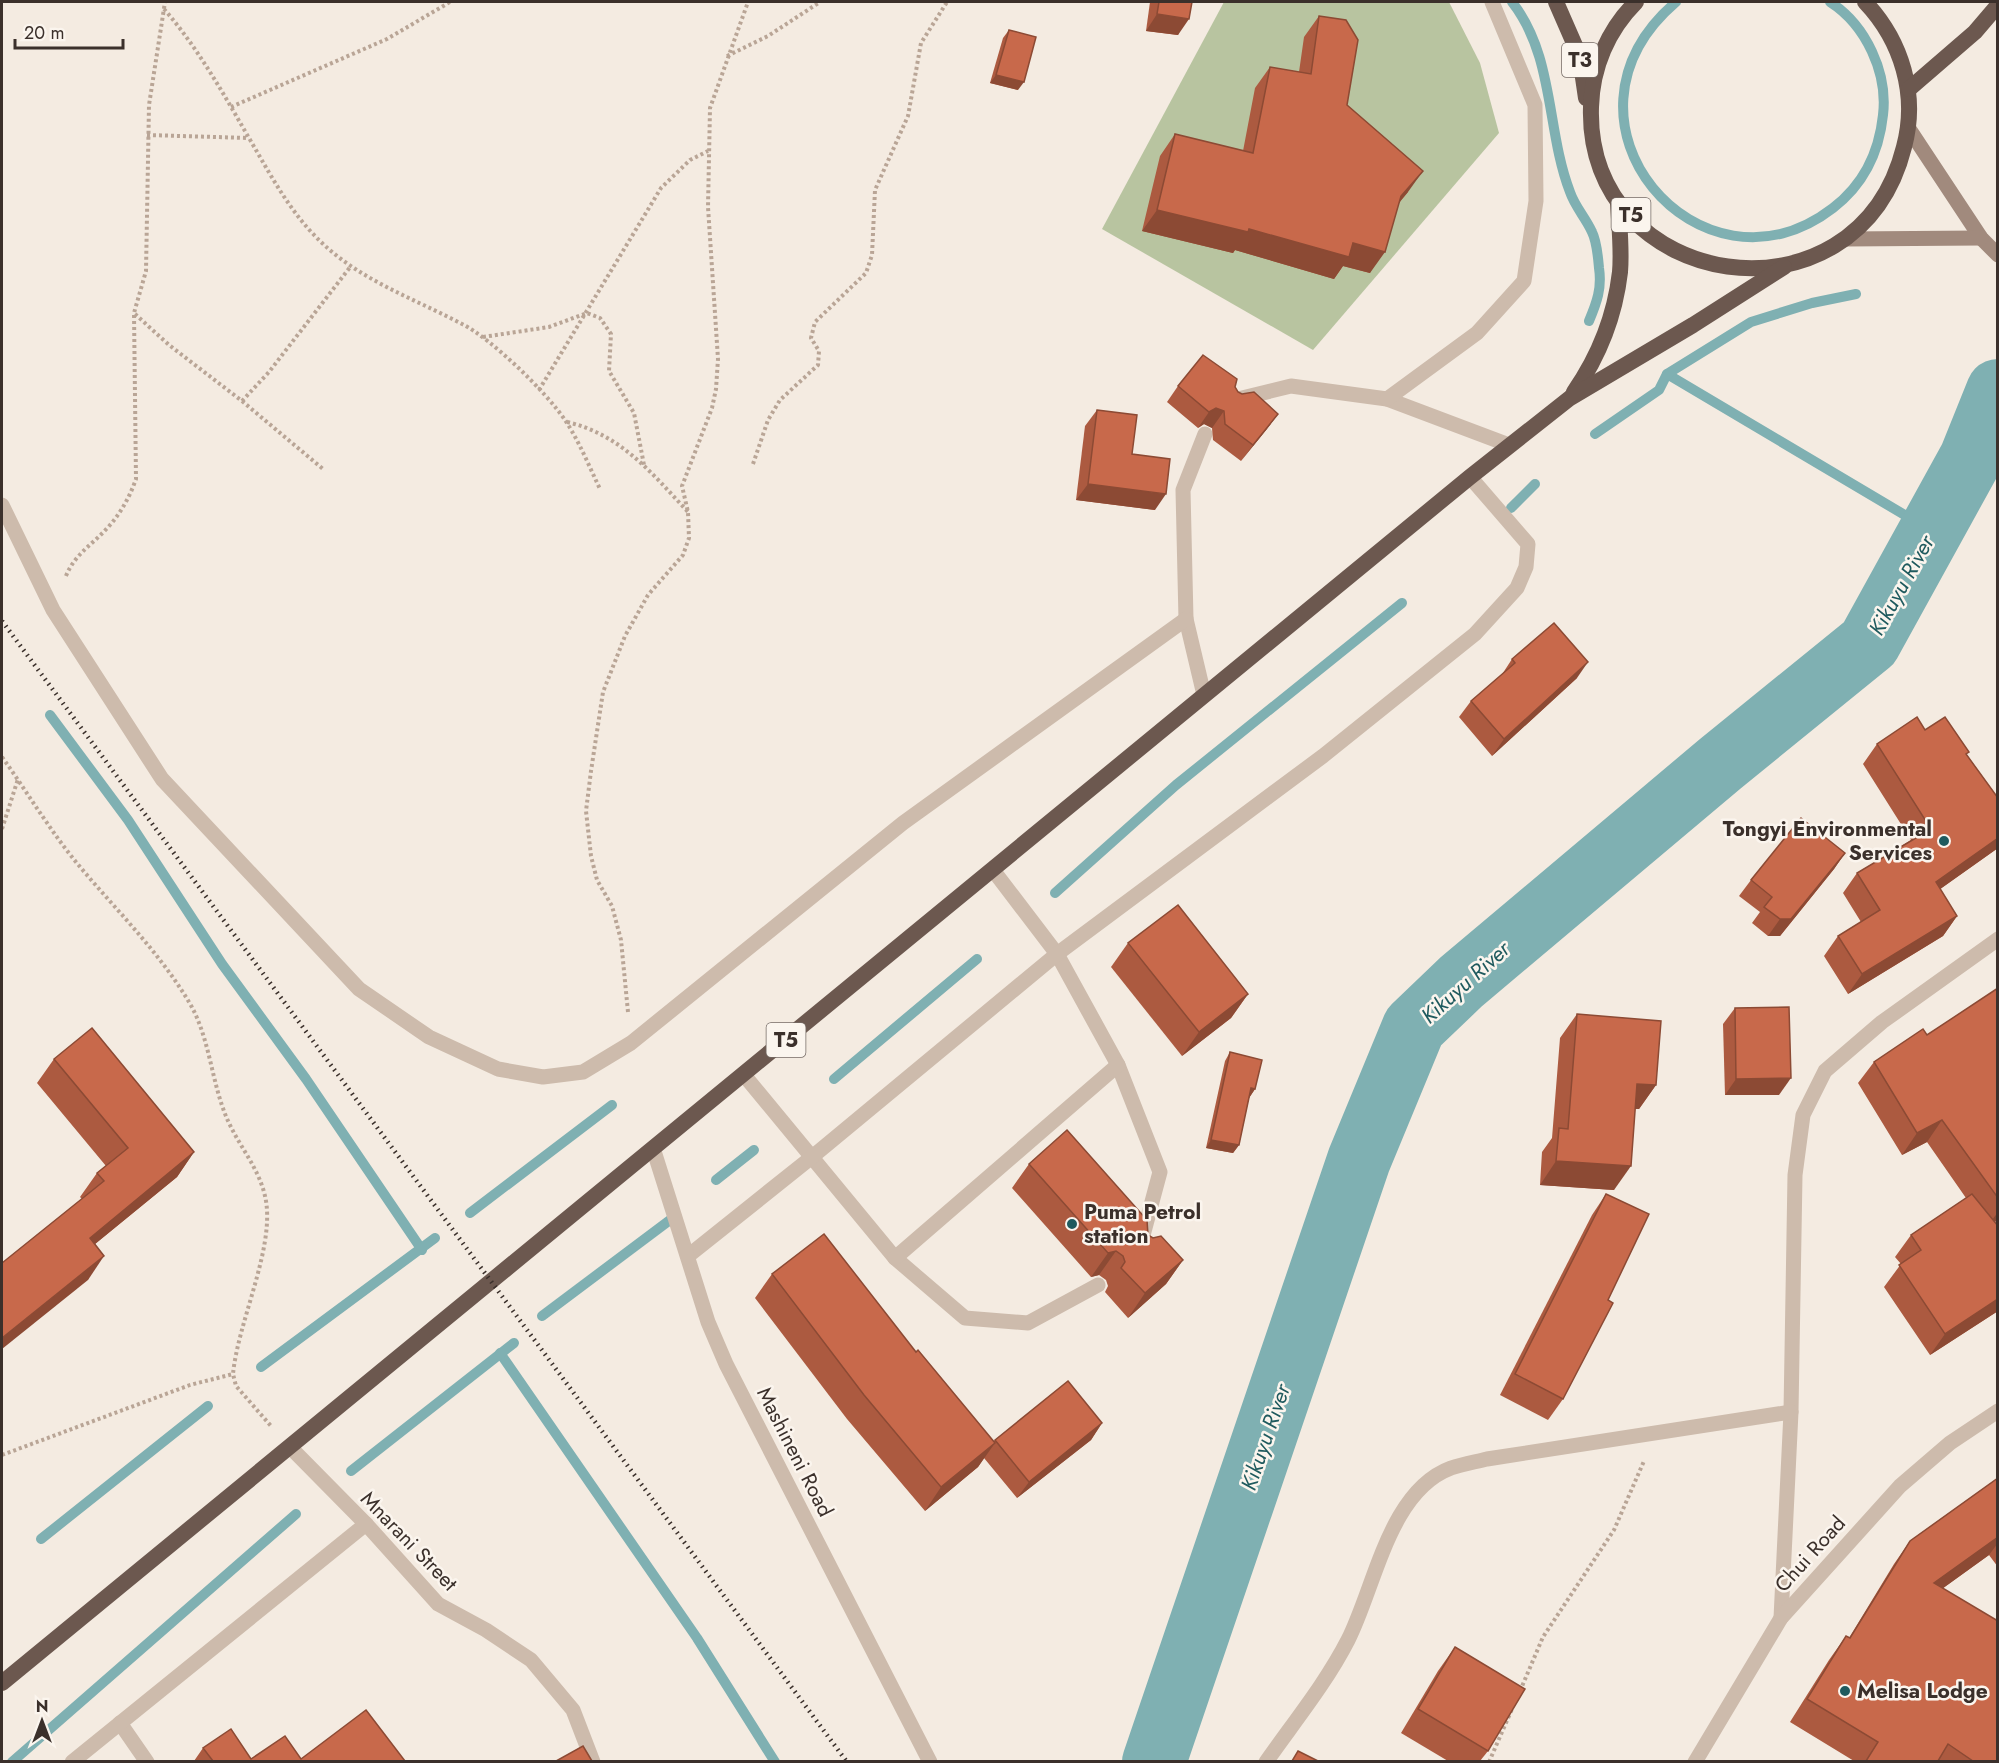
<svg xmlns="http://www.w3.org/2000/svg" width="1999" height="1763" font-family="Jost,sans-serif">
	<style>
		.green { fill: #b8c4a0 }
		.lines { fill: none; stroke-linecap: round; stroke-linejoin: round }
		.stream { stroke: #7fb0b2; stroke-width: 10 }
		.river { stroke: #7fb0b2; stroke-width: 64 }
		.path { stroke: #b9a596; stroke-width: 4; stroke-dasharray: 3 3; stroke-linecap: butt }
		.service { stroke: #cdbbac; stroke-width: 15 }
		.minor { stroke: #cdbbac; stroke-width: 15 }
		.secondary { stroke: #a18a7d; stroke-width: 15 }
		.trunk { stroke: #6c584f; stroke-width: 16 }
		.rail { stroke: #3b302b; stroke-width: 4.5; stroke-dasharray: 1.5 4.5; stroke-linecap: butt }
		.wall { fill: #ac5a40 }
		.shaded-wall { fill: #8c4a34 }
		.building { fill: #c8694b; stroke: #8c4a34; stroke-width: 1.5 }
		.poi-dot { fill: #1f5a5e; stroke: #fbf5ee; stroke-width: 2 }
		.labels { text-anchor: middle; stroke-width: 5; stroke-linejoin: round; paint-order: stroke }
		.shield { fill: #fbf5ee; stroke: #756b66; stroke-width: 1.5 }
		.shield-label { font-size: 20px; font-weight: bold; fill: #3b302b }
		.poi-label { font-size: 21px; font-weight: bold; fill: #3b302b; stroke: #fbf5ee; text-anchor: start }
		.street-label { font-size: 21px; fill: #3b302b; stroke: #fbf5ee }
		.water-label { font-size: 22px; font-style: italic; fill: #1f5a5e; stroke: #fbf5ee }
	</style>
	<rect width="100%" height="100%" fill="#f4ebe1"/>
	<path class="green" d="M 1224,2 L 1449,2 L 1480,63 L 1499,133 L 1313,350 L 1102,229 Z"/>
	<g class="lines">
		<g class="stream">
			<path d="M 1512,2 C 1555,57 1546,130 1570,192 C 1575,207 1586,218 1592,232 C 1597,242 1598,257 1599,268 C 1602,288 1597,302 1589,321"/>
			<path d="M 1676,2 C 1537,121 1701,310 1833,208 C 1863,185 1879,153 1883,115 C 1888,73 1866,25 1830,2"/>
			<path d="M 1667,374 L 1930,530"/>
			<path d="M 1595,434 L 1659,390 L 1667,374 L 1751,322 L 1812,303 L 1856,294"/>
			<path d="M 1511,508 L 1535,484"/>
			<path d="M 50,715 L 128,820 L 222,964 L 306,1079 L 422,1250"/>
			<path d="M 1055,893 L 1176,785 L 1402,603"/>
			<path d="M 834,1079 L 977,959"/>
			<path d="M 716,1180 L 754,1150"/>
			<path d="M 470,1213 L 612,1105"/>
			<path d="M 542,1316 L 670,1220"/>
			<path d="M 500,1353 L 697,1638 L 775,1762"/>
			<path d="M 261,1367 L 435,1238"/>
			<path d="M 351,1471 L 514,1343"/>
			<path d="M 41,1539 L 208,1406"/>
			<path d="M 12,1762 L 296,1514"/>
		</g>
		<path class="river" d="M 1154,1762 L 1359,1160 L 1414,1027 L 1461,982 L 1720,764 L 1869,643 L 1971,458 L 1998,391"/>
		<g class="path">
			<path d="M 164,9 C 198,48 223,93 249,138 C 269,172 287,207 315,236 C 356,279 411,297 462,324 C 492,339 546,392 565,420 C 579,441 589,466 600,489"/>
			<path d="M 727,56 L 768,36 L 820,2"/>
			<path d="M 231,107 L 387,39 L 450,2"/>
			<path d="M 147,135 L 249,138"/>
			<path d="M 135,314 L 169,345 L 242,401 L 323,469"/>
			<path d="M 483,337 L 549,327 L 587,313 L 600,318 L 611,334 L 609,371 L 634,413 L 644,465"/>
			<path d="M 539,390 L 661,188 L 690,160 L 708,151"/>
			<path d="M 242,401 L 269,372 L 351,266"/>
			<path d="M 567,422 C 620,434 652,473 688,512"/>
			<path d="M 753,464 L 768,420 L 780,400 L 818,365 L 819,351 L 811,338 L 815,322 L 866,273 L 872,255 L 875,190 L 908,116 L 921,43 L 947,2"/>
			<path d="M 66,576 C 75,553 95,543 110,525 C 122,511 130,496 136,479 L 134,313 L 146,271 L 149,105 L 165,2"/>
			<path d="M 2,757 C 28,793 52,834 81,868 C 118,912 159,952 189,1002 C 211,1039 211,1085 229,1123 C 241,1149 261,1171 266,1201 C 274,1250 238,1322 233,1374 L 236,1386 L 271,1426"/>
			<path d="M 2,829 L 18,779"/>
			<path d="M 628,1012 L 621,940 L 612,906 L 597,880 L 591,856 L 586,811 L 591,771 L 603,692 L 625,636 L 648,595 L 683,555 L 689,538 L 688,512 L 682,486 L 712,408 L 716,389 L 718,359 L 708,207 L 710,108 L 748,2"/>
			<path d="M 2,1455 L 190,1385 L 233,1374"/>
			<path d="M 1520,1691 L 1543,1637 L 1614,1530 L 1644,1461"/>
			<path d="M 1489,1762 L 1512,1709"/>
		</g>
		<g class="service">
			<path d="M 1238,399 L 1291,386 L 1387,399 L 1509,445"/>
			<path d="M 1204,695 L 1186,619 L 1183,490 L 1205,434"/>
			<path d="M 993,870 L 1057,954 L 1118,1065 L 1160,1172 L 1142,1239"/>
			<path d="M 744,1075 L 895,1258 L 965,1318 L 1028,1323 L 1098,1285"/>
			<path d="M 688,1256 L 812,1157 L 1057,954 L 1323,756 L 1475,634 L 1517,588 L 1526,567 L 1528,544 L 1470,477"/>
			<path d="M 895,1258 L 1118,1065"/>
		</g>
		<g class="minor">
			<path d="M 1387,399 L 1477,333 L 1524,281 L 1536,201 L 1535,105 L 1492,2"/>
			<path d="M 2,505 L 53,610 L 162,779 L 359,989 L 429,1037 L 498,1069 L 543,1077 L 583,1072 L 631,1043 L 903,823 L 1186,619"/>
			<path d="M 653,1148 L 708,1322 L 726,1364 L 930,1762"/>
			<path d="M 290,1447 L 366,1524 L 438,1604 L 486,1630 L 531,1660 L 573,1710 L 593,1762"/>
			<path d="M 1781,1618 L 1791,1412 L 1795,1175 L 1803,1115 L 1825,1071 L 1882,1022 L 1998,939"/>
			<path d="M 120,1723 L 147,1762"/>
			<path d="M 72,1762 L 366,1524"/>
			<path d="M 1266,1762 C 1294,1722 1326,1683 1348,1640 C 1375,1587 1389,1491 1451,1468 C 1463,1464 1475,1462 1487,1459 L 1791,1412"/>
			<path d="M 1695,1762 L 1781,1618 L 1900,1486 L 1950,1443 L 1998,1411"/>
		</g>
		<g class="secondary">
			<path d="M 1909,129 L 1981,238 L 1998,255"/>
			<path d="M 1846,239 L 1981,238"/>
		</g>
		<g class="trunk">
			<path d="M 1556,2 L 1580,57 L 1586,98"/>
			<path d="M 1636,2 C 1608,30 1592,67 1591,107 C 1585,292 1857,334 1904,147 C 1918,95 1902,41 1865,2"/>
			<path d="M 1909,89 L 1975,32 L 1998,5"/>
			<path d="M 1574,392 C 1599,356 1615,315 1620,272 C 1622,249 1619,224 1618,202"/>
			<path d="M 2,1683 L 1470,477 L 1570,398 L 1693,325 L 1784,267"/>
		</g>
		<path class="rail" d="M 2,621 L 847,1762"/>
	</g>
	<g class="wall">
		<path d="M 1150,2 L 1192,2 L 1178,35 L 1146,31 Z"/>
		<path d="M 1319,16 L 1347,105 L 1408,192 L 1399,203 L 1370,273 L 1343,266 L 1334,279 L 1235,250 L 1233,253 L 1142,231 L 1160,156 L 1175,134 L 1243,151 L 1255,88 L 1270,67 L 1299,72 L 1304,37 Z"/>
		<path d="M 1009,30 L 1018,90 L 990,83 L 1003,38 Z"/>
		<path d="M 1178,386 L 1235,387 L 1238,392 L 1278,414 L 1266,430 L 1241,461 L 1213,440 L 1212,428 L 1204,424 L 1198,428 L 1167,402 Z"/>
		<path d="M 1097,410 L 1132,454 L 1155,510 L 1076,500 L 1085,426 Z"/>
		<path d="M 1512,659 L 1577,678 L 1492,756 L 1459,717 L 1471,701 L 1501,676 Z"/>
		<path d="M 1925,730 L 1967,755 L 1998,798 L 1998,848 L 1940,889 L 1957,916 L 1943,936 L 1848,994 L 1824,956 L 1838,936 L 1861,922 L 1843,893 L 1857,873 L 1911,840 L 1863,764 L 1877,744 Z"/>
		<path d="M 1845,853 L 1834,869 L 1780,936 L 1768,936 L 1752,923 L 1760,912 L 1739,896 L 1751,880 Z"/>
		<path d="M 1128,943 L 1248,994 L 1231,1018 L 1182,1056 L 1111,967 Z"/>
		<path d="M 1998,988 L 1998,1220 L 1994,1222 L 1998,1226 L 1998,1311 L 1930,1355 L 1884,1287 L 1901,1264 L 1895,1257 L 1911,1235 L 1966,1198 L 1927,1142 L 1902,1155 L 1858,1083 L 1874,1062 L 1927,1035 Z"/>
		<path d="M 1735,1008 L 1779,1095 L 1725,1095 L 1723,1024 Z"/>
		<path d="M 1577,1014 L 1656,1085 L 1639,1109 L 1635,1109 L 1614,1190 L 1540,1185 L 1542,1152 L 1552,1138 L 1560,1038 Z"/>
		<path d="M 1230,1052 L 1255,1089 L 1249,1098 L 1239,1145 L 1233,1153 L 1206,1148 L 1225,1061 Z"/>
		<path d="M 54,1059 L 194,1152 L 177,1177 L 95,1244 L 88,1280 L 82,1199 L 80,1197 L 97,1173 L 106,1166 L 37,1083 Z"/>
		<path d="M 1029,1164 L 1148,1235 L 1183,1260 L 1166,1284 L 1128,1318 L 1105,1292 L 1108,1286 L 1106,1280 L 1099,1275 L 1091,1277 L 1012,1188 Z"/>
		<path d="M 1606,1194 L 1608,1300 L 1563,1399 L 1548,1420 L 1500,1395 L 1592,1215 Z"/>
		<path d="M 772,1274 L 916,1352 L 993,1442 L 995,1440 L 1102,1423 L 1091,1440 L 1017,1498 L 984,1458 L 978,1467 L 925,1511 L 847,1419 L 755,1298 Z"/>
		<path d="M 1998,1478 L 1998,1567 L 1989,1555 L 1943,1588 L 1998,1761 L 1854,1761 L 1790,1722 L 1829,1660 L 1846,1636 L 1849,1638 L 1894,1564 L 1910,1541 Z"/>
		<path d="M 1455,1647 L 1488,1751 L 1480,1761 L 1448,1761 L 1401,1733 L 1438,1671 Z"/>
		<path d="M 203,1748 L 251,1759 L 301,1759 L 405,1761 L 194,1761 Z"/>
	</g>
	<g class="shaded-wall">
		<path d="M 1157,14 L 1189,19 L 1178,35 L 1146,31 Z"/>
		<path d="M 996,75 L 1024,82 L 1018,90 L 990,83 Z"/>
		<path d="M 1423,171 L 1408,192 L 1386,218 L 1401,196 Z"/>
		<path d="M 1157,210 L 1249,229 L 1353,243 L 1385,252 L 1370,273 L 1343,266 L 1334,279 L 1235,250 L 1233,253 L 1142,231 Z"/>
		<path d="M 1216,408 L 1224,411 L 1212,428 L 1204,424 L 1198,428 L 1209,412 Z"/>
		<path d="M 1278,414 L 1266,430 L 1241,461 L 1253,445 Z"/>
		<path d="M 1088,484 L 1166,494 L 1155,510 L 1076,500 Z"/>
		<path d="M 1588,662 L 1577,678 L 1492,756 L 1504,739 Z"/>
		<path d="M 1998,838 L 1998,848 L 1922,902 L 1936,882 Z"/>
		<path d="M 1845,853 L 1834,869 L 1780,936 L 1768,936 L 1780,919 Z"/>
		<path d="M 1957,916 L 1943,936 L 1848,994 L 1862,974 Z"/>
		<path d="M 1248,994 L 1231,1018 L 1182,1056 L 1199,1032 Z"/>
		<path d="M 1791,1078 L 1779,1095 L 1725,1095 L 1736,1079 Z"/>
		<path d="M 1637,1084 L 1656,1085 L 1639,1109 L 1620,1108 Z"/>
		<path d="M 1251,1088 L 1255,1089 L 1249,1098 L 1245,1097 Z"/>
		<path d="M 1942,1120 L 1927,1142 L 1902,1155 L 1917,1133 Z"/>
		<path d="M 1211,1140 L 1239,1145 L 1233,1153 L 1206,1148 Z"/>
		<path d="M 194,1152 L 177,1177 L 73,1262 L 90,1238 Z"/>
		<path d="M 1556,1161 L 1631,1166 L 1614,1190 L 1540,1185 Z"/>
		<path d="M 1998,1212 L 1998,1220 L 1987,1227 Z"/>
		<path d="M 1116,1251 L 1099,1275 L 1091,1277 L 1108,1253 Z"/>
		<path d="M 104,1256 L 88,1280 L 2,1349 L 2,1338 Z"/>
		<path d="M 1183,1260 L 1166,1284 L 1128,1318 L 1145,1293 Z"/>
		<path d="M 1998,1299 L 1998,1311 L 1930,1355 L 1945,1334 Z"/>
		<path d="M 1102,1423 L 1091,1440 L 1017,1498 L 1029,1482 Z"/>
		<path d="M 995,1443 L 978,1467 L 925,1511 L 941,1487 Z"/>
		<path d="M 1998,1537 L 1998,1543 L 1989,1555 L 1917,1607 L 1934,1583 Z"/>
	</g>
	<g class="building">
		<path d="M 1159,2 L 1192,2 L 1189,19 L 1157,14 Z"/>
		<path d="M 1319,16 L 1346,20 L 1358,40 L 1347,105 L 1423,171 L 1401,196 L 1385,252 L 1353,243 L 1349,257 L 1249,229 L 1248,232 L 1157,210 L 1175,134 L 1253,153 L 1270,67 L 1311,74 Z"/>
		<path d="M 1009,30 L 1036,37 L 1024,82 L 996,75 Z"/>
		<path d="M 1203,355 L 1237,379 L 1235,387 L 1238,392 L 1242,394 L 1254,392 L 1278,414 L 1253,445 L 1225,424 L 1224,411 L 1216,408 L 1209,412 L 1178,386 Z"/>
		<path d="M 1097,410 L 1137,415 L 1132,454 L 1170,459 L 1166,494 L 1088,484 Z"/>
		<path d="M 1554,623 L 1588,662 L 1504,739 L 1471,701 L 1515,663 L 1512,659 Z"/>
		<path d="M 1917,717 L 1925,730 L 1945,717 L 1969,752 L 1966,754 L 1998,798 L 1998,838 L 1936,882 L 1957,916 L 1862,974 L 1838,936 L 1880,910 L 1857,873 L 1931,829 L 1877,744 Z"/>
		<path d="M 1801,818 L 1845,853 L 1791,919 L 1780,919 L 1764,907 L 1772,897 L 1751,880 Z"/>
		<path d="M 1178,905 L 1248,994 L 1199,1032 L 1128,943 Z"/>
		<path d="M 1998,988 L 1998,1198 L 1942,1120 L 1917,1133 L 1874,1062 L 1923,1029 L 1927,1035 Z"/>
		<path d="M 1789,1007 L 1791,1078 L 1736,1079 L 1735,1008 Z"/>
		<path d="M 1577,1014 L 1661,1021 L 1656,1085 L 1637,1084 L 1631,1166 L 1556,1161 L 1559,1128 L 1568,1129 Z"/>
		<path d="M 92,1028 L 194,1152 L 90,1238 L 104,1256 L 2,1338 L 2,1263 L 104,1181 L 97,1173 L 128,1148 L 54,1059 Z"/>
		<path d="M 1230,1052 L 1262,1060 L 1255,1089 L 1251,1088 L 1239,1145 L 1211,1140 Z"/>
		<path d="M 1067,1130 L 1147,1220 L 1148,1235 L 1153,1238 L 1161,1236 L 1183,1260 L 1145,1293 L 1121,1268 L 1125,1262 L 1123,1256 L 1116,1251 L 1108,1253 L 1029,1164 Z"/>
		<path d="M 1606,1194 L 1649,1214 L 1608,1300 L 1613,1303 L 1563,1399 L 1515,1374 Z"/>
		<path d="M 1972,1194 L 1998,1226 L 1998,1299 L 1945,1334 L 1899,1265 L 1921,1250 L 1911,1235 Z"/>
		<path d="M 824,1234 L 916,1352 L 918,1350 L 995,1443 L 941,1487 L 864,1395 L 772,1274 Z"/>
		<path d="M 1068,1381 L 1102,1423 L 1029,1482 L 995,1440 Z"/>
		<path d="M 1998,1478 L 1998,1537 L 1934,1583 L 1998,1621 L 1998,1761 L 1973,1761 L 1948,1744 L 1938,1761 L 1866,1761 L 1878,1742 L 1807,1699 L 1846,1636 L 1850,1638 L 1910,1541 Z"/>
		<path d="M 1455,1647 L 1525,1689 L 1488,1751 L 1418,1709 Z"/>
		<path d="M 366,1710 L 405,1761 L 213,1761 L 203,1748 L 231,1729 L 251,1759 L 285,1736 L 301,1759 Z"/>
		<path d="M 583,1746 L 592,1761 L 556,1761 Z"/>
		<path d="M 1298,1751 L 1318,1761 L 1292,1761 Z"/>
	</g>
	<g class="poi-dot">
		<circle cx="1944" cy="841" r="6"/>
		<circle cx="1072" cy="1224" r="6"/>
		<circle cx="1845" cy="1691" r="6"/>
	</g>
	<g class="labels">
		<g class="shield">
			<rect x="1562" y="43" width="36" height="34" rx="4.5"/>
			<rect x="1611.5" y="198" width="39" height="34" rx="4.5"/>
			<rect x="766.5" y="1023" width="39" height="34" rx="4.5"/>
		</g>
		<g class="shield-label">
			<text x="1580" y="67">T3</text>
			<text x="1631" y="222">T5</text>
			<text x="786" y="1047">T5</text>
		</g>
		<g class="poi-label">
			<text x="1932" y="836" text-anchor="end">Tongyi Environmental<tspan x="1932" dy="24">Services</tspan></text>
			<text x="1084" y="1219">Puma Petrol<tspan x="1084" dy="24">station</tspan></text>
			<text x="1857" y="1698">Melisa Lodge</text>
		</g>
		<g class="street-label">
			<text transform="translate(795 1452) rotate(63)" y="7">Mashineni Road</text>
			<text transform="translate(409 1541) rotate(46)" y="7">Mnarani Street</text>
			<text transform="translate(1810 1554) rotate(-48)" y="7">Chui Road</text>
		</g>
		<g class="water-label">
			<text transform="translate(1901 585) rotate(-61)" y="8">Kikuyu River</text>
			<text transform="translate(1465 982) rotate(-42)" y="8">Kikuyu River</text>
			<text transform="translate(1265 1437) rotate(-71)" y="8">Kikuyu River</text>
		</g>
	</g>
	<rect width="1999" height="1763" fill="none" stroke="#3b302b" stroke-width="6"/>
	<g transform="translate(42 1721)" stroke="#fbf5ee" stroke-width="4.5" paint-order="stroke">
	<path d="M0-4.5L10 22L0 15L-10 22Z" fill="#3b302b"/>
	<text y="-9" font-size="16" font-weight="bold" text-anchor="middle" fill="#3b302b">N</text>
	</g>
	<path d="M15 39v9h108v-9" fill="none" stroke="#3b302b" stroke-width="3"/>
	<text x="24" y="39" font-size="18" fill="#3b302b" stroke="#fbf5ee" stroke-width="4.5" paint-order="stroke">20 m</text>
</svg>
